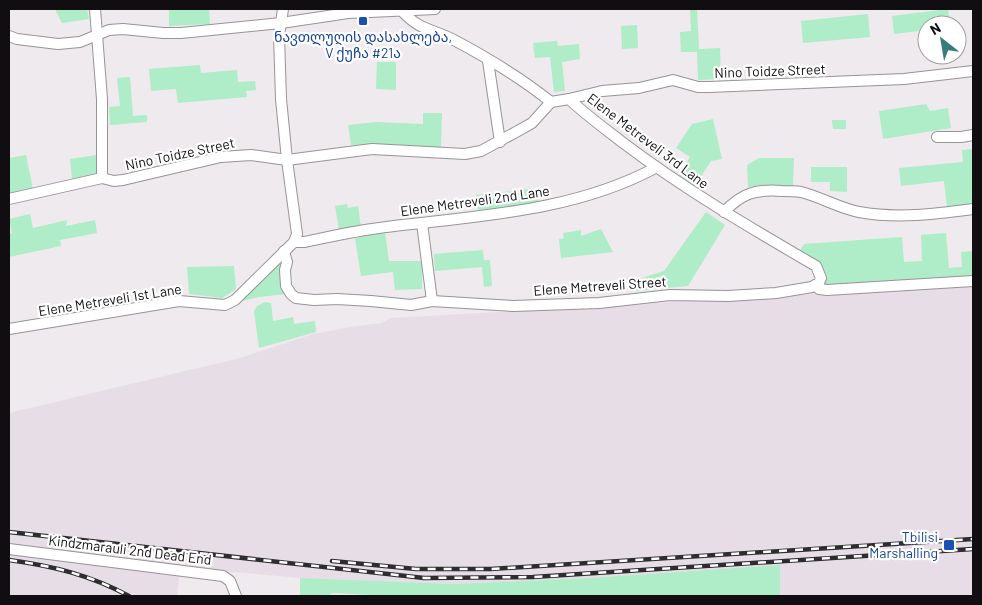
<svg xmlns="http://www.w3.org/2000/svg" width="982" height="605" font-family="Barlow,'Noto Sans Georgian',sans-serif">
	<style>
		.built { fill: #e7dde7 }
		.green { fill: #aeedc7 }
		.lines { fill: none; stroke-linecap: round; stroke-linejoin: round }
		.minor-casing { stroke: #979397; stroke-width: 12 }
		.minor { stroke: #fff; stroke-width: 10 }
		.rail-casing { stroke: #2e2c2e; stroke-width: 4.5 }
		.rail { stroke: #fff; stroke-width: 2.5; stroke-dasharray: 8; stroke-linecap: butt }
		.transit-dot { fill: #1a4fb4; stroke: #fff; stroke-width: 2 }
		.labels { text-anchor: middle; stroke-width: 4.5; stroke-linejoin: round; paint-order: stroke }
		.transit-label { font-size: 14px; fill: #164399; stroke: #fff }
		.street-label { font-size: 14px; fill: #100e10; stroke: #fff }
	</style>
	<rect width="100%" height="100%" fill="#eeeaee"/>
	<path class="built" d="M 973,285 L 973,596 L 780,596 L 779,565 L 590,578 L 456,584 L 300,578 L 180,567 L 177,596 L 9,596 L 9,413 L 240,358 L 313,334 L 351,327 L 381,323 L 391,318 Z"/>
	<g class="green">
		<path d="M 55,9 L 87,9 L 89,19 L 62,23 Z"/>
		<path d="M 169,9 L 209,9 L 210,24 L 169,26 Z"/>
		<path d="M 690,9 L 697,9 L 699,49 L 720,48 L 721,79 L 698,80 L 697,52 L 681,52 L 680,32 L 691,31 Z"/>
		<path d="M 948,9 L 950,25 L 927,25 L 927,30 L 894,34 L 892,16 Z"/>
		<path d="M 868,14 L 870,37 L 803,43 L 801,21 Z"/>
		<path d="M 637,25 L 638,48 L 622,49 L 621,26 Z"/>
		<path d="M 557,41 L 558,46 L 579,44 L 580,59 L 562,62 L 565,91 L 554,92 L 550,57 L 535,58 L 533,43 Z"/>
		<path d="M 377,62 L 396,62 L 396,90 L 376,89 Z"/>
		<path d="M 200,65 L 201,73 L 237,70 L 238,82 L 255,81 L 256,90 L 246,91 L 247,97 L 178,103 L 176,89 L 151,91 L 149,69 Z"/>
		<path d="M 130,77 L 133,116 L 147,115 L 147,122 L 110,125 L 109,107 L 120,106 L 117,78 Z"/>
		<path d="M 926,104 L 930,111 L 948,108 L 951,128 L 883,139 L 879,111 Z"/>
		<path d="M 423,113 L 442,113 L 441,148 L 381,144 L 351,145 L 348,125 L 376,122 L 423,124 Z"/>
		<path d="M 713,119 L 722,159 L 711,161 L 695,186 L 679,175 L 690,157 L 676,148 L 692,124 Z"/>
		<path d="M 832,120 L 846,120 L 846,129 L 833,129 Z"/>
		<path d="M 972,149 L 973,159 L 973,205 L 947,207 L 944,181 L 901,186 L 899,168 L 963,162 L 962,150 Z"/>
		<path d="M 26,155 L 33,189 L 9,194 L 9,158 Z"/>
		<path d="M 96,155 L 96,175 L 72,179 L 70,159 Z"/>
		<path d="M 759,158 L 794,158 L 793,186 L 788,188 L 760,185 L 748,187 L 747,165 Z"/>
		<path d="M 811,167 L 847,167 L 847,192 L 830,191 L 830,182 L 811,182 Z"/>
		<path d="M 538,188 L 539,204 L 478,210 L 476,195 Z"/>
		<path d="M 347,204 L 348,208 L 358,206 L 361,227 L 339,230 L 335,206 Z"/>
		<path d="M 706,212 L 725,225 L 688,286 L 637,291 L 632,281 L 664,271 Z"/>
		<path d="M 30,214 L 33,228 L 67,220 L 66,226 L 95,220 L 97,233 L 60,240 L 61,246 L 9,257 L 9,234 L 12,233 L 9,219 Z"/>
		<path d="M 601,229 L 613,252 L 561,258 L 559,239 L 564,238 L 563,233 L 581,230 L 581,236 Z"/>
		<path d="M 385,232 L 389,261 L 422,261 L 422,289 L 395,290 L 393,272 L 361,276 L 355,238 Z"/>
		<path d="M 946,233 L 949,268 L 962,267 L 961,252 L 973,251 L 973,277 L 827,287 L 823,284 C 833,268 810,259 799,252 L 804,244 L 902,237 L 904,262 L 922,261 L 921,235 Z"/>
		<path d="M 483,250 L 484,260 L 490,260 L 492,286 L 484,287 L 482,267 L 435,271 L 434,254 Z"/>
		<path d="M 281,259 L 284,259 L 287,294 L 259,297 L 238,302 Z"/>
		<path d="M 234,266 L 236,289 L 222,298 L 189,294 L 187,267 Z"/>
		<path d="M 265,302 L 271,303 L 273,321 L 293,317 L 294,324 L 315,321 L 316,332 L 259,348 L 254,311 L 257,306 Z"/>
		<path d="M 780,565 L 780,596 L 391,596 L 333,593 L 328,596 L 300,596 L 300,578 L 456,584 L 590,578 Z"/>
	</g>
	<g class="lines">
		<g class="minor-casing">
			<g id="minor">
				<path d="M 95,9 L 102,99 L 102,178"/>
				<path d="M 9,36 L 17,39 L 58,44 L 80,42 L 109,30 L 123,29 L 163,33 L 181,33 L 281,23 L 348,13 L 435,9"/>
				<path d="M 488,61 L 500,142"/>
				<path d="M 569,99 L 602,91 L 639,88 L 673,80 L 698,87 L 709,87 L 904,79 L 973,71"/>
				<path d="M 937,137 L 961,137 L 973,135"/>
				<path d="M 9,199 L 102,178 L 114,181 L 123,180 L 221,157 L 251,155 L 287,160 L 372,149 L 465,154 L 481,151 L 516,132 L 532,123 L 551,102"/>
				<path d="M 724,212 C 742,193 756,189 782,191 C 788,191 795,191 801,192 C 821,197 839,208 859,212 C 897,219 935,214 973,209"/>
				<path d="M 422,223 L 432,301"/>
				<path d="M 294,242 L 304,242 C 329,237 354,231 379,228 C 472,216 571,213 655,168"/>
				<path d="M 284,251 L 287,262 L 285,270 L 286,286 L 291,294 L 296,298 L 314,300 L 337,299 L 371,301 L 411,305 L 432,301 L 513,306 L 599,303 L 670,295 L 728,296 L 776,293 L 812,287 L 819,283 L 821,278 L 816,266 C 749,227 684,189 622,142 C 604,128 586,115 569,99 L 551,102 C 521,78 488,58 454,40 C 433,29 420,31 402,11"/>
				<path d="M 815,285 L 819,289 L 827,290 L 973,281"/>
				<path d="M 9,329 L 179,301 L 225,305 L 235,300 L 294,242 L 297,234 L 287,160 L 281,99 L 279,36 L 283,9"/>
				<path d="M 9,549 L 223,576 L 230,581 L 236,596"/>
			</g>
		</g>
		<use href="#minor" class="minor"/>
		<g class="rail-casing">
			<g id="rail">
				<path d="M 9,532 L 424,578 L 533,577 L 973,549"/>
				<path d="M 9,560 C 53,566 90,575 129,596"/>
				<path d="M 332,561 L 416,569 L 491,569 L 973,539"/>
			</g>
		</g>
		<use href="#rail" class="rail"/>
	</g>
	<g class="transit-dot">
		<rect x="358" y="16" width="10" height="10" rx="2.5"/>
		<rect x="943" y="539" width="12" height="12" rx="2.5"/>
	</g>
	<g class="labels">
		<g class="transit-label">
			<text x="363" y="42">ნავთლუღის დასახლება,<tspan x="363" dy="16">V ქუჩა #21ა</tspan></text>
			<text x="938" y="542" text-anchor="end">Tbilisi<tspan x="938" dy="16">Marshalling</tspan></text>
		</g>
		<g class="street-label">
			<text transform="translate(770 71) rotate(-2)" y="5">Nino Toidze Street</text>
			<text transform="translate(648 141) rotate(37)" y="5">Elene Metreveli 3rd Lane</text>
			<text transform="translate(180 154) rotate(-12)" y="5">Nino Toidze Street</text>
			<text transform="translate(475 201) rotate(-8)" y="5">Elene Metreveli 2nd Lane</text>
			<text transform="translate(600 286) rotate(-4)" y="5">Elene Metreveli Street</text>
			<text transform="translate(110 300) rotate(-9)" y="5">Elene Metreveli 1st Lane</text>
			<text transform="translate(130 550) rotate(7)" y="5">Kindzmarauli 2nd Dead End</text>
		</g>
	</g>
	<rect width="982" height="605" fill="none" stroke="#100e10" stroke-width="20"/>
	<g transform="translate(942 40) rotate(329)"><circle r="24" fill="#ffffff" stroke="#9f9f9f"/>
	<path d="M0-4L9 19L0 12L-9 19Z" fill="#357d7a"/>
	<text y="-8" font-size="14" font-weight="bold" text-anchor="middle" fill="#100e10">N</text>
	</g>
</svg>
